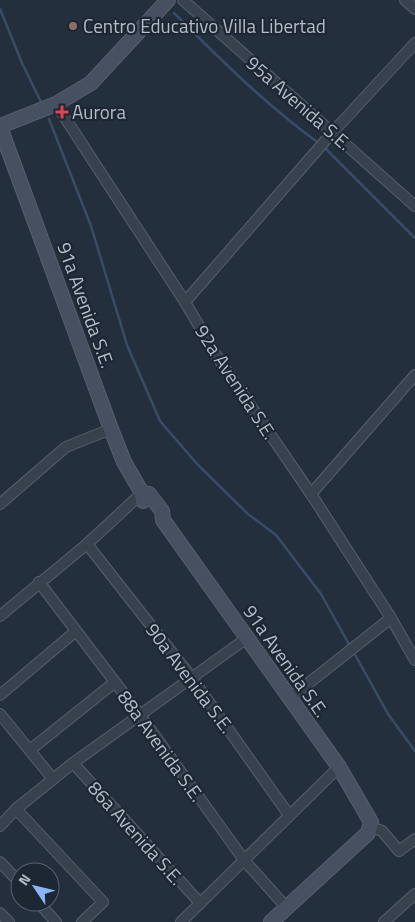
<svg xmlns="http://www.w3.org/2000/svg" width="415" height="922" font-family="'Titillium Web',sans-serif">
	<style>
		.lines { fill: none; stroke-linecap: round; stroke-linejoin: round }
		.stream { stroke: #394c67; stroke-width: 2.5 }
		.street-casing { stroke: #565f6c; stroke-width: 12 }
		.secondary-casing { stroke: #565f6c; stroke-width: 16 }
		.street { stroke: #38414e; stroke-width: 10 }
		.secondary { stroke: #465061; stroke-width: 14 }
		.education-dot { fill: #8d6e63; stroke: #1d2633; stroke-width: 2 }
		.health-dot { fill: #e0444e; stroke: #1d2633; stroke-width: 2 }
		.labels { text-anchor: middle; stroke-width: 4.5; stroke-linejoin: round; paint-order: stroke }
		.poi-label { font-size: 19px; fill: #b4bcc9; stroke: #1d2633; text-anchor: start }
		.street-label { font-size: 19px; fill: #b4bcc9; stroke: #1d2633 }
	</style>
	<rect width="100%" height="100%" fill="#242f3e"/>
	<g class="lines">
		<g class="stream">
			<path d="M 0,9 L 22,63 L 41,102"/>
			<path d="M 174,13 C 220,59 267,106 320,144"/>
			<path d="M 49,119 L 91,226 L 127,345 L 160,421 L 198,465 L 248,514 L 276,535 L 321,594 L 350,646"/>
			<path d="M 324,147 L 415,238"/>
			<path d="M 353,651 L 388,714 L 415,751"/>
		</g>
		<g class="street-casing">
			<g id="street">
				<path d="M 183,0 L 415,206"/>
				<path d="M 405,0 L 415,9"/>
				<path d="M 56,104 L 185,302 L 216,355 L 311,494 L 391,618 L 415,660"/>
				<path d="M 185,302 L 332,133 L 415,43"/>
				<path d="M 311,494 L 415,375"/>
				<path d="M 0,504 L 66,447 L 111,429"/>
				<path d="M 87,544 L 192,678 L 289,815"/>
				<path d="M 39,582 L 140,715 L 244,860 L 286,907"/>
				<path d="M 0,616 L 87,544 L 142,493"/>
				<path d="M 0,695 L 76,631"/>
				<path d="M 290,698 L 391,618"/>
				<path d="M 0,714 L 53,779"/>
				<path d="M 30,750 L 115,682"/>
				<path d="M 73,763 L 200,903"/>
				<path d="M 16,809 L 103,902 L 82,922"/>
				<path d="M 0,826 L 16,809 L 73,763 L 247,638"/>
				<path d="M 371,827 L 382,831 L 399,851 L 415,839"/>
				<path d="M 0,862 L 20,883"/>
				<path d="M 38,902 L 56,922"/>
				<path d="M 0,913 L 9,922"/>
				<path d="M 181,922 L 339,767"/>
				<path d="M 384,922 L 415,894"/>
			</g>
		</g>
		<g class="secondary-casing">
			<g id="secondary">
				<path d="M 0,126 L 56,104 L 91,83 L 168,0"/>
				<path d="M 0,127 L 111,429 L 124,462 L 142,493 L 143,501"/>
				<path d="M 142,493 L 149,494 L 162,511 L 163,520 L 339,767 L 371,822 L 368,833 L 271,922"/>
			</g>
		</g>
		<use href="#street" class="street"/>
		<use href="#secondary" class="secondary"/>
	</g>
	<circle class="education-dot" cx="73" cy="26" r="5"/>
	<path class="health-dot" d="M59.5 104.5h5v5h5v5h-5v5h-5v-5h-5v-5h5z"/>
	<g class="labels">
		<g class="poi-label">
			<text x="83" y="33">Centro Educativo Villa Libertad</text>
			<text x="72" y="119">Aurora</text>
		</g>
		<g class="street-label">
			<text transform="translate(299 103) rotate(41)" y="7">95a Avenida S.E.</text>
			<text transform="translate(86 305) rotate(70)" y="7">91a Avenida S.E.</text>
			<text transform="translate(236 382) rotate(57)" y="7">92a Avenida S.E.</text>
			<text transform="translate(286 661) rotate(55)" y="7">91a Avenida S.E.</text>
			<text transform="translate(190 678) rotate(53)" y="7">90a Avenida S.E.</text>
			<text transform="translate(161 746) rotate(54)" y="7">88a Avenida S.E.</text>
			<text transform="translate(136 833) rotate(48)" y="7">86a Avenida S.E.</text>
		</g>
	</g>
	<g transform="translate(35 887) rotate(305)"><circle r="24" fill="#1d2633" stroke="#59626f"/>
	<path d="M0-4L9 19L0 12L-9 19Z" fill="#8ab4f8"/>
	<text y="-8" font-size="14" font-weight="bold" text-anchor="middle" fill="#b4bcc9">N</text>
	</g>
</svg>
